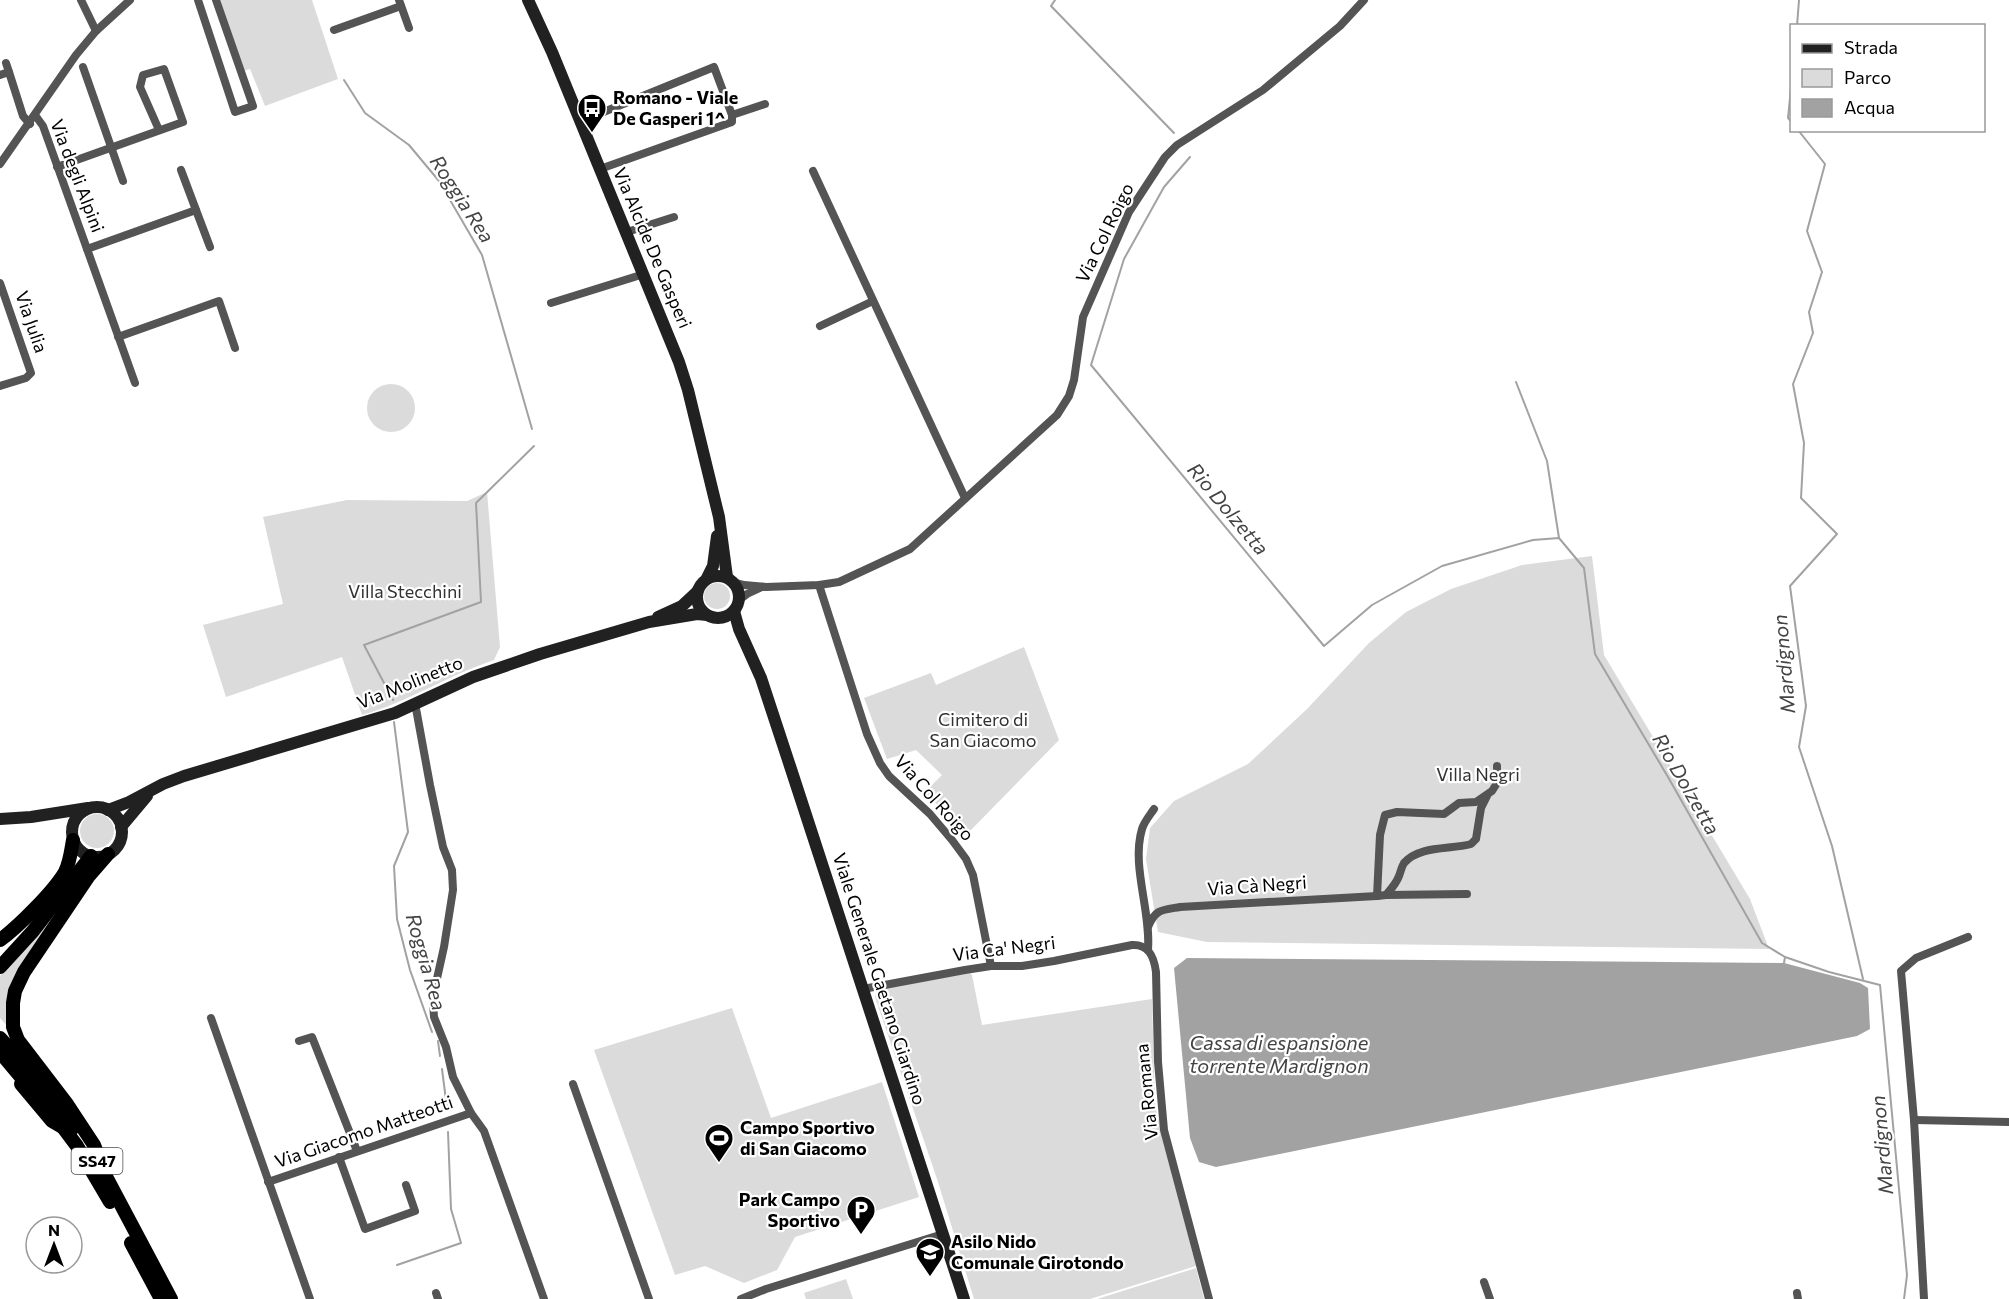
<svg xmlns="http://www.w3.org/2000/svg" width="2009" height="1299" font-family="Commissioner,sans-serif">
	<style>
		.green { fill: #dbdbdb }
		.water { fill: #a2a2a2 }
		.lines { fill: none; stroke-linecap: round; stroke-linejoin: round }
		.stream { stroke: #a2a2a2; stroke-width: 2 }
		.minor { stroke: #545454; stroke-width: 8 }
		.secondary { stroke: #212121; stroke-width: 12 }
		.trunk { stroke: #000; stroke-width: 14 }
		.labels { text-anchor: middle; stroke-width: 4.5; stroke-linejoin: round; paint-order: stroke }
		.shield { fill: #fff; stroke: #4c4c4c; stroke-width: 1.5 }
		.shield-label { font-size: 16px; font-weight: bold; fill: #000 }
		.poi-label { font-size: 18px; font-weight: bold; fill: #000; stroke: #fff; text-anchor: start }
		.street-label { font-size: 18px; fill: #000; stroke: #fff }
		.park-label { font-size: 18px; fill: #323232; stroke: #fff }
		.water-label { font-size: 20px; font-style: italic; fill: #434343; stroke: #fff }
	</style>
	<rect width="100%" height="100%" fill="#fff"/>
	<g class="green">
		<path d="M 218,0 L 312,0 L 338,79 L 265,106 L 250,69 L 243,71 Z"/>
		<circle cx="391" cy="408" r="24"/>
		<path d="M 487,492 L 500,647 L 494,660 C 449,675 408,702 362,715 L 342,657 L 226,697 L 203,625 L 283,604 L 263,517 L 347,500 L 467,501 Z"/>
		<path d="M 1592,556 L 1604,655 L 1750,899 L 1769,949 L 1207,942 L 1158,932 L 1146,859 L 1150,828 L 1174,801 L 1248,764 L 1307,709 L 1369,643 L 1406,612 L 1451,589 L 1522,565 Z"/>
		<circle cx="717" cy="596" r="13"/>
		<path d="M 1024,647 L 1059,740 L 969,832 L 924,793 L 942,775 L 916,750 L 887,759 L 864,698 L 931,673 L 936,685 Z"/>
		<circle cx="97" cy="831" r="17"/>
		<path d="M 59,908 L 29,959 L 9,1028 L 0,1018 L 0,976 Z"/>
		<path d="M 970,973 L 972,975 L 982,1025 L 1152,999 L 1155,1106 L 1196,1266 L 1090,1299 L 974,1299 L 937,1179 L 875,997 L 877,991 L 884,988 Z"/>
		<path d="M 732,1008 L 771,1118 L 882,1082 L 919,1197 L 795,1237 L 777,1270 L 744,1283 L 705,1266 L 675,1275 L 594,1050 Z"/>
		<path d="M 1196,1268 L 1204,1299 L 1097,1299 Z"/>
		<path d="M 846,1279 L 853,1299 L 806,1299 L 804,1293 Z"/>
	</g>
	<path class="water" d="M 1187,958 L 1784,963 L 1860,983 L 1868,988 L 1870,1029 L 1857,1036 L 1216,1167 L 1199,1162 L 1190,1138 L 1174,968 Z"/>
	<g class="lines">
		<g class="stream">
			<path d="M 1055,0 L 1051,6 L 1174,133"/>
			<path d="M 1797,26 L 1799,0"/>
			<path d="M 1792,78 L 1788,118 L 1792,123"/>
			<path d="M 344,80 L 365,113 L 409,145 L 439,181 L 482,255 L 532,429"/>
			<path d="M 1798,130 L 1825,164 L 1807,231 L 1822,272 L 1809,312 L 1813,333 L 1793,384 L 1804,443 L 1801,498 L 1837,534 L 1790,586 L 1806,706 L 1799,747 L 1832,846 L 1863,979"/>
			<path d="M 1190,157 L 1164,187 L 1124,259 L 1091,365 L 1324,646 L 1372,605 L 1442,566 L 1533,540 L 1559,538 L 1584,568 L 1595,654 L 1668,777 L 1762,943 L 1785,957 L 1829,972 L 1880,985 L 1907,1275 L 1904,1299"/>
			<path d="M 1516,382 L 1547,461 L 1559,538"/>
			<path d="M 393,700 L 364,645 L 481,602 L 476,503 L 534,446"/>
			<path d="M 394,722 L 408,832 L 394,866 L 397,919 L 410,970 L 432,1032"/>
			<path d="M 1784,963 L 1785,957"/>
			<path d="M 438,1041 L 440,1056"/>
			<path d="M 442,1069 L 447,1108"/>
			<path d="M 397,1265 L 461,1243 L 451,1209 L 448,1132"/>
		</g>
		<g class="minor">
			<path d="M 81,0 L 96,31"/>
			<path d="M 198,0 L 235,112 L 253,106 L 216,0"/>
			<path d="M 399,0 L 409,28"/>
			<path d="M 334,30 L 401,6"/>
			<path d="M 6,63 L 9,72"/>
			<path d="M 83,67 L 123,181"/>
			<path d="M 0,75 L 9,72 L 23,116 L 30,124"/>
			<path d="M 35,115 L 43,126 L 135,383"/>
			<path d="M 732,115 L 765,104"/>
			<path d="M 579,122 L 714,67 L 732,115 L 732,122 L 600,169"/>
			<path d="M 0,164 L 76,55 L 96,31 L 130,0"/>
			<path d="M 57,167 L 183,122 L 164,69 L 143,75 L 140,87 L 159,130"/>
			<path d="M 181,170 L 196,210"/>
			<path d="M 813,171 L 965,498"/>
			<path d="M 627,232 L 674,217"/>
			<path d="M 87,249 L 196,210 L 210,247"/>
			<path d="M 0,283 L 31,373 L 26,378 L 0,386"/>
			<path d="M 551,303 L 644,274"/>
			<path d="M 820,326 L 873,301"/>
			<path d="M 118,337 L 219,301 L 235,348"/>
			<path d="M 733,582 L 744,585 L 766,587 L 819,585 L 839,582 L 910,549 L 1057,415 L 1069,396 L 1074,380 L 1083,317 L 1129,212 L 1165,157 L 1177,145 L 1263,90 L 1340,26 L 1364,0"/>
			<path d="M 819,585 L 867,734 L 880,763 L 889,776 L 930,814 L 952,840 L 966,859 L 973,875 L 991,966"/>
			<path d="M 739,600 L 747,594 L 762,587"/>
			<path d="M 415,703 L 430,785 L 443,847 L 452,870 L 453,890 L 444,947 L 436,983 L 433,1002 L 434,1017 L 446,1047 L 453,1077 L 471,1113 L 484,1131 L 544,1299"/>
			<path d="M 1386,895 L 1467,894"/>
			<path d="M 1377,896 L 1386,895 C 1391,889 1396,884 1399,876 C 1401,871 1401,868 1404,863 C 1420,845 1450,850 1471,844 L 1476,839 L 1481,808 L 1487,796"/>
			<path d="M 1148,927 C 1155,909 1162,910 1180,907 L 1377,896 L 1380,835 L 1385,815 L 1397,812 L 1444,814 L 1459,803 L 1476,802 L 1492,791 L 1497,783 L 1497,766"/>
			<path d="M 1148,950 C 1151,910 1131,866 1142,829 C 1144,822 1150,815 1154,809"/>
			<path d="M 863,989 L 965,970 L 991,966 L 1022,966 L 1054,961 L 1132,945 C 1149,944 1154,957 1156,972 L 1158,1062 L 1164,1130 L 1209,1299"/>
			<path d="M 211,1018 L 310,1299"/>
			<path d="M 299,1041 L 312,1037 L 357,1151"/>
			<path d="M 573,1084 L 649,1299"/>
			<path d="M 1914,1120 L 2009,1122"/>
			<path d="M 339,1157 L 365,1229 L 415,1211 L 406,1185"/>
			<path d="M 268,1182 L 471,1113"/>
			<path d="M 1484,1282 L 1490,1299"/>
			<path d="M 436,1293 L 438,1299"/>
			<path d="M 1797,1293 L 1798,1299"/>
			<path d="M 741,1299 L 766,1289 L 943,1234"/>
			<path d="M 1924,1299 L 1914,1120 L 1901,971 L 1916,958 L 1968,937"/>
		</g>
		<g class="secondary">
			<path d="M 528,0 L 552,52 L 679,362 L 688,390 L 719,517 L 727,577"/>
			<circle cx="718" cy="597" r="21"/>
			<path d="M 707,578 L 713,566 L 717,536"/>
			<path d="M 734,611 L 739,629 L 761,678 L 790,766 L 964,1299"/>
			<path d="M 658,617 L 682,606 L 697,592"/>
			<circle cx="97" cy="832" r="25"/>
			<path d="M 108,810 L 129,802 L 163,784 L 184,776 L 395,713 L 473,677 L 540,654 L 649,622 L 697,614 L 707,615"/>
			<path d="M 0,819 L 31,817 L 88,808"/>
			<path d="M 121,827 L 147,796"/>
		</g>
		<g class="trunk">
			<path d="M 0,940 C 18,927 54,891 65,872 C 70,862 71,851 73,840"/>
			<path d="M 0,967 L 33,931 L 91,856"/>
			<path d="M 0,1038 L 14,1053 L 73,1128"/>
			<path d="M 0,1052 L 31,1089"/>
			<path d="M 21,1084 L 52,1121 L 64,1128"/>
			<path d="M 59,1122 L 77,1146 L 110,1202"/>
			<path d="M 102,1169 L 171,1299"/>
			<path d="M 105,1174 L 94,1145 L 67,1104 L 18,1040 L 13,1027 L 13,1003 L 15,991 L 24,972 L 88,877 L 108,854"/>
			<path d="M 131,1243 L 161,1299"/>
		</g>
	</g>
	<defs>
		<g id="bus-pin" transform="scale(1.5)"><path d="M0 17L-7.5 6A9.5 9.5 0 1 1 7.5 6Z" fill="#000" stroke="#fff"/><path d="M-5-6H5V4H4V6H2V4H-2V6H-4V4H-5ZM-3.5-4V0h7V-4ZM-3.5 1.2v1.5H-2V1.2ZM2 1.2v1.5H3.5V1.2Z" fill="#fff"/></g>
		<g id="stadium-pin" transform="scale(1.5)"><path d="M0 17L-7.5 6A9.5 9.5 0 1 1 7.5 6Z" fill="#000" stroke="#fff"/><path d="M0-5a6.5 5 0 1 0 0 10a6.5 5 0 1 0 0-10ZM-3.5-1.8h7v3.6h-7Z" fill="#fff"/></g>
		<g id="parking-pin" transform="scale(1.5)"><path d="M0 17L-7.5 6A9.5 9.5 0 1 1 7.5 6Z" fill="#000" stroke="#fff"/><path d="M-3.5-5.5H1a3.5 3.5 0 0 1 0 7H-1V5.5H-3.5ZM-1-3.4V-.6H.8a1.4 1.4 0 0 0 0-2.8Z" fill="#fff"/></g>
		<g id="school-pin" transform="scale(1.5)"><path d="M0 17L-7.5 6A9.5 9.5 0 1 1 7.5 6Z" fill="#000" stroke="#fff"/><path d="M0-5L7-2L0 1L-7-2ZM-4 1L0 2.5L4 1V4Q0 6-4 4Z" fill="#fff"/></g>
	</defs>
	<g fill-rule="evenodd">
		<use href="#bus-pin" x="592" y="108"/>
		<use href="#stadium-pin" x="719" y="1138"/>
		<use href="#parking-pin" x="861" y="1210"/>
		<use href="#school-pin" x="930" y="1252"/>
	</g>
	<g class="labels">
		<rect class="shield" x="71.5" y="1148" width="51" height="26" rx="4.5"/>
		<g class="shield-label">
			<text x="97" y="1167">SS47</text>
		</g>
		<g class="poi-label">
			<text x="613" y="104">Romano - Viale<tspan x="613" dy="21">De Gasperi 1^</tspan></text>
			<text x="740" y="1134">Campo Sportivo<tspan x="740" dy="21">di San Giacomo</tspan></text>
			<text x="840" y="1206" text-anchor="end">Park Campo<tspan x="840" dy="21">Sportivo</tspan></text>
			<text x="951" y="1248">Asilo Nido<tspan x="951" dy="21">Comunale Girotondo</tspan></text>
		</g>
		<g class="street-label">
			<text transform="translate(77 176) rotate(69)" y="6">Via degli Alpini</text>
			<text transform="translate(1105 233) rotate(-64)" y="6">Via Col Roigo</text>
			<text transform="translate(652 248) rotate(67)" y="6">Via Alcide De Gasperi</text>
			<text transform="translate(31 322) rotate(71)" y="6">Via Julia</text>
			<text transform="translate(410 683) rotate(-22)" y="6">Via Molinetto</text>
			<text transform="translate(934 798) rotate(48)" y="6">Via Col Roigo</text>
			<text transform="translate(1257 886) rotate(-4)" y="6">Via Cà Negri</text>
			<text transform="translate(1004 949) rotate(-7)" y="6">Via Ca' Negri</text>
			<text transform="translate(879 979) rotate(72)" y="6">Viale Generale Gaetano Giardino</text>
			<text transform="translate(1147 1092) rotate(-96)" y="6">Via Romana</text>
			<text transform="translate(364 1132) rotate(-19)" y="6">Via Giacomo Matteotti</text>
		</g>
		<g class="park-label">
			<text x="405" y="598">Villa Stecchini</text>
			<text x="983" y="726">Cimitero di<tspan x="983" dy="21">San Giacomo</tspan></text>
			<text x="1478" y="781">Villa Negri</text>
		</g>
		<g class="water-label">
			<text transform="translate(462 199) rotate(57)" y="7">Roggia Rea</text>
			<text transform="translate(1228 509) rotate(50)" y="7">Rio Dolzetta</text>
			<text transform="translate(1784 664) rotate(-95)" y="7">Mardignon</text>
			<text transform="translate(1686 784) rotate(60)" y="7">Rio Dolzetta</text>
			<text transform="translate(426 962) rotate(74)" y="7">Roggia Rea</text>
			<text x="1279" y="1050">Cassa di espansione<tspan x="1279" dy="23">torrente Mardignon</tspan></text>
			<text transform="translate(1882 1145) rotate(-95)" y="7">Mardignon</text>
		</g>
	</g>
	<rect x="1790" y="24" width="195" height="108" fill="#ffffff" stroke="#999999" stroke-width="1.5"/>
	<rect x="1802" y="44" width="30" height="9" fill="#212121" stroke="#999999" stroke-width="1.5"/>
	<text x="1844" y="54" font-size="18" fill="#000000">Strada</text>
	<rect x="1802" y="69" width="30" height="18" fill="#dbdbdb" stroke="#999999" stroke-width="1.5"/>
	<text x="1844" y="84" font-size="18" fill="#000000">Parco</text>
	<rect x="1802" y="99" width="30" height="18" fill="#a2a2a2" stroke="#999999" stroke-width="1.5"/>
	<text x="1844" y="114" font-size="18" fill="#000000">Acqua</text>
	<g transform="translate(54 1245)"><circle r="28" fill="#ffffff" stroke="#999999" stroke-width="1.5"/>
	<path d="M0-4.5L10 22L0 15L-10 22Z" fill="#000000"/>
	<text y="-9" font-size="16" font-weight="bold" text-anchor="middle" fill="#000000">N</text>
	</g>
</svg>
